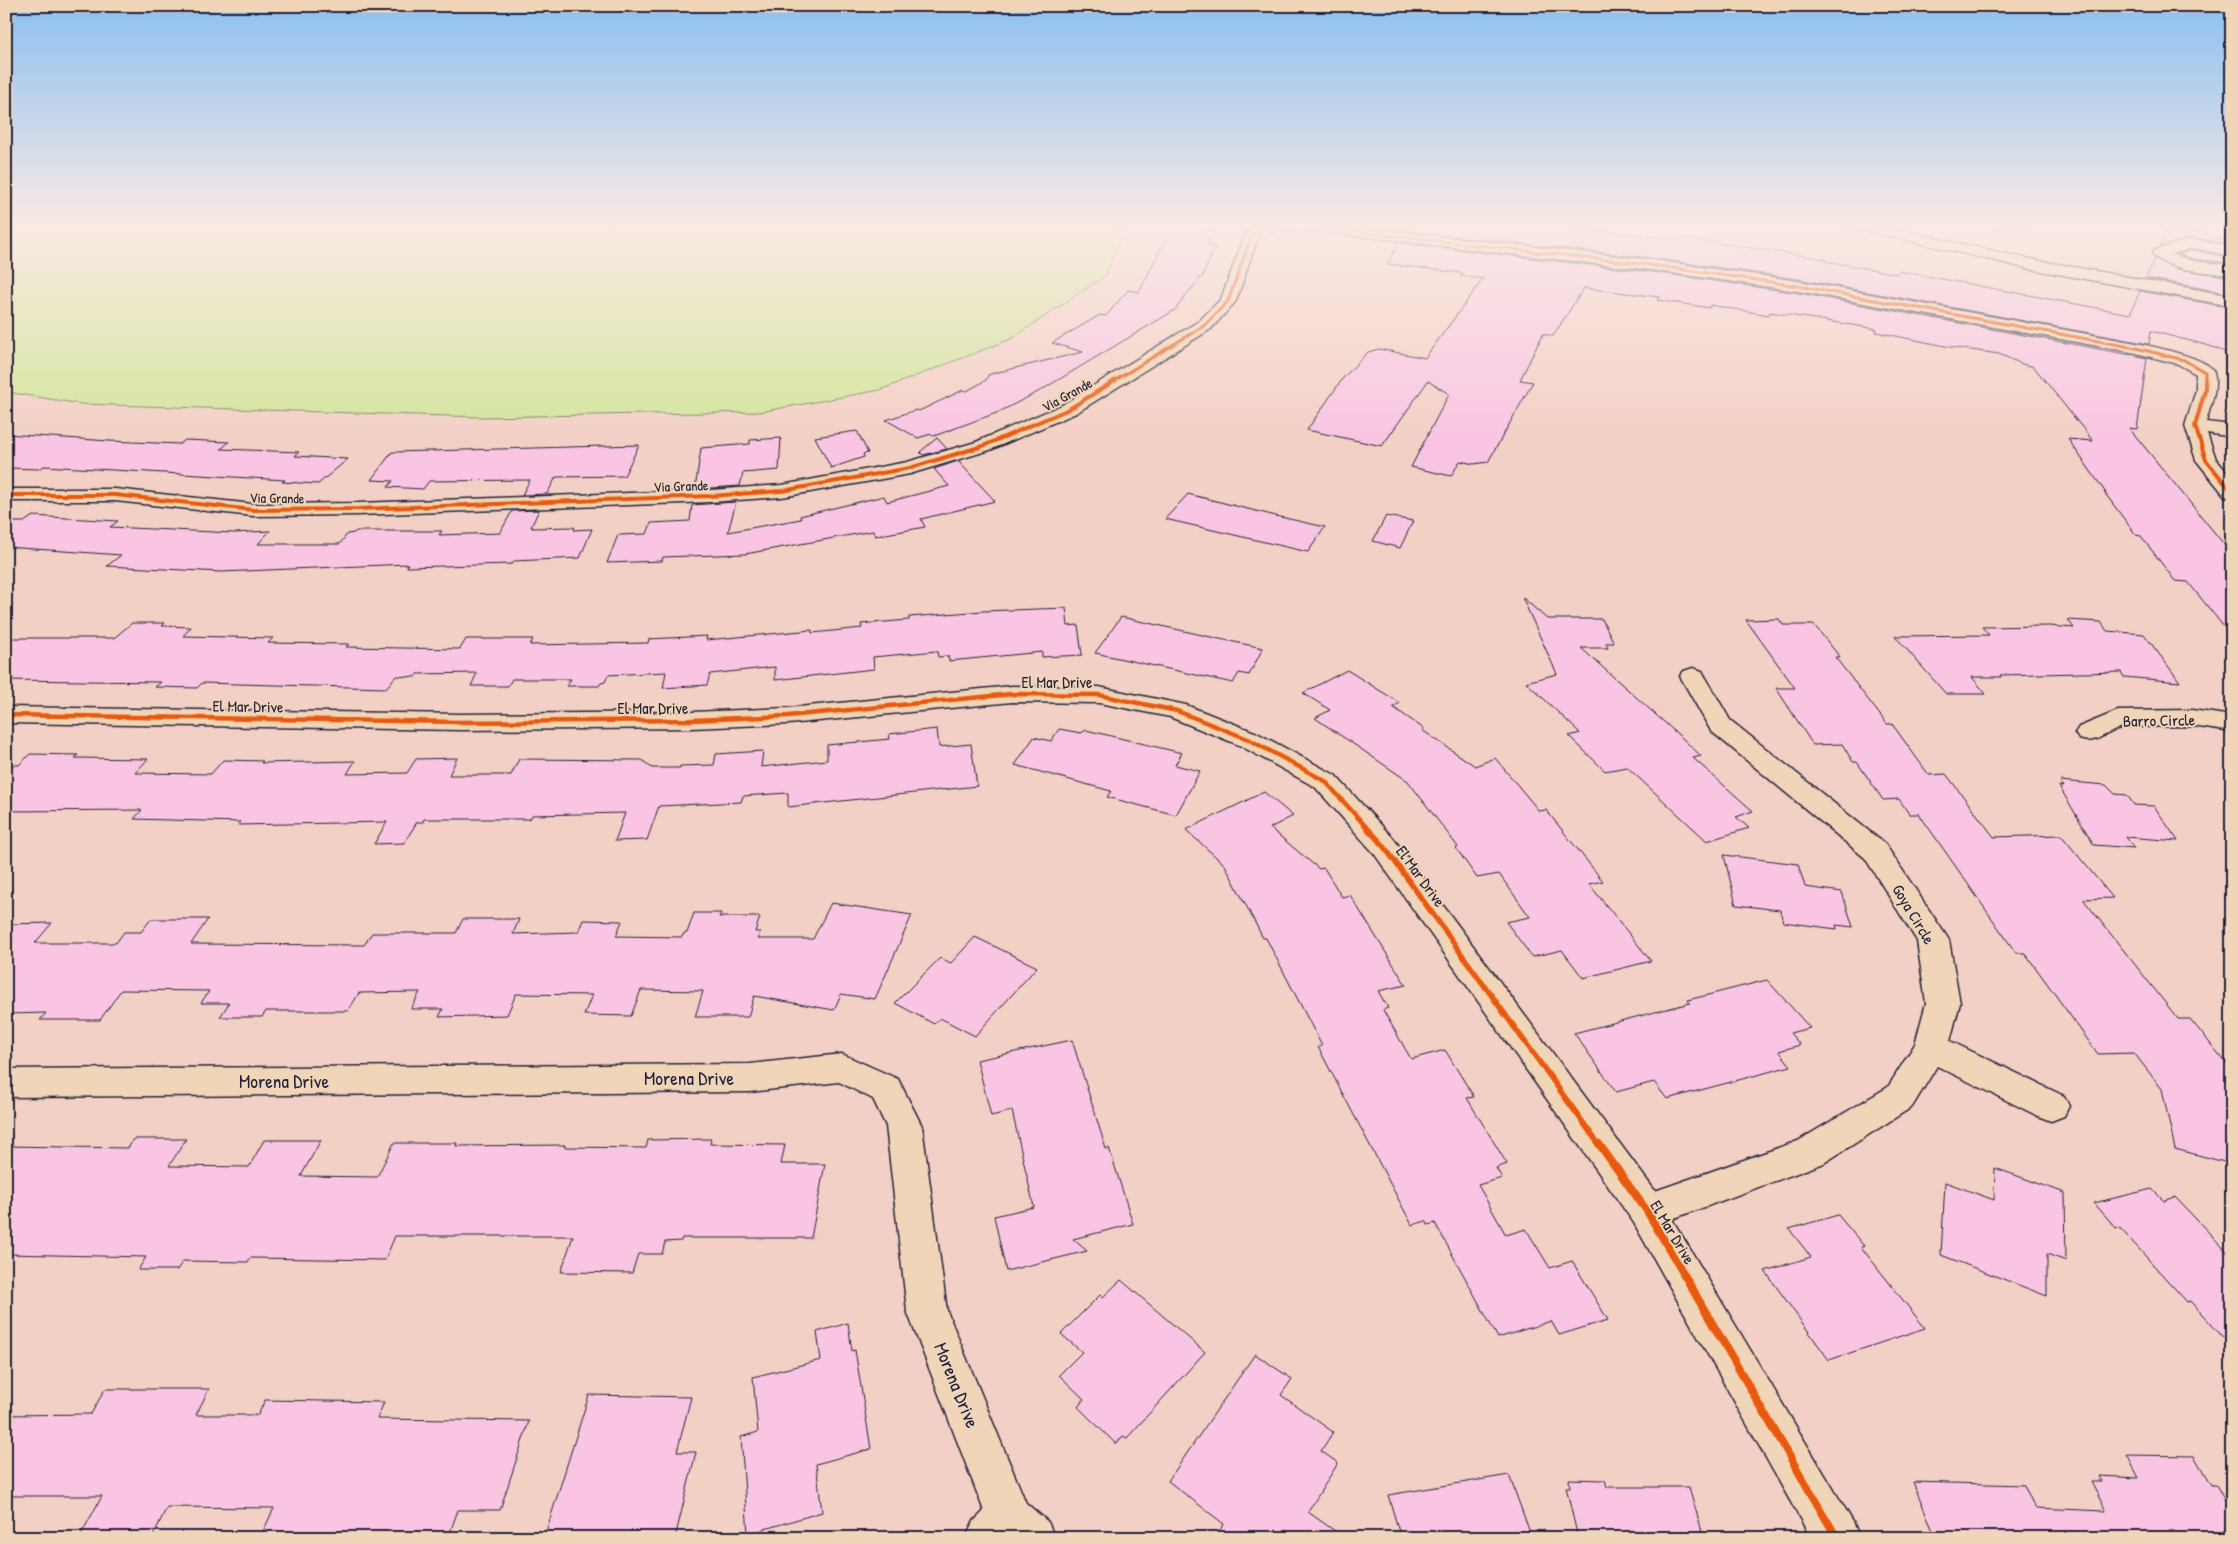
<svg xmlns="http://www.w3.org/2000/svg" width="2238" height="1544" font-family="'Patrick Hand',sans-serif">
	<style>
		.green { fill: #d2e69b; stroke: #7a846b }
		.building { fill: #f9c5e2; stroke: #22223b }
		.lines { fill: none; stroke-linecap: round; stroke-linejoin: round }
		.street-casing { stroke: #22223b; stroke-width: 3 }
		.secondary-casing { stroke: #22223b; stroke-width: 3 }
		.street { fill: #f1d5b8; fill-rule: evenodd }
		.secondary { fill: #f1d5b8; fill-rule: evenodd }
		.cycleway-far4-casing { stroke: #f1d5b8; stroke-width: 5 }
		.cycleway-far3-casing { stroke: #f1d5b8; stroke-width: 6 }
		.cycleway-far2-casing { stroke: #f1d5b8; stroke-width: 8 }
		.cycleway-far1-casing { stroke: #f1d5b8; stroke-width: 9 }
		.cycleway-casing { stroke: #f1d5b8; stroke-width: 11 }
		.cycleway-far4 { stroke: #e8590c; stroke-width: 3 }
		.cycleway-far3 { stroke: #e8590c; stroke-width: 4 }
		.cycleway-far2 { stroke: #e8590c; stroke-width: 4.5 }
		.cycleway-far1 { stroke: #e8590c; stroke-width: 5.5 }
		.cycleway { stroke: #e8590c; stroke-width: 8 }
		.labels { text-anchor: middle; stroke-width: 4; stroke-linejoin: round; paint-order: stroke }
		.far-street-label { font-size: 14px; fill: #22223b; stroke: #f1d5b8 }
		.street-label { font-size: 16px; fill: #22223b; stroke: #f1d5b8 }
		.near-street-label { font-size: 19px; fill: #22223b; stroke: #f1d5b8 }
	</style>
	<rect width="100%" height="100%" fill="#f3d0c5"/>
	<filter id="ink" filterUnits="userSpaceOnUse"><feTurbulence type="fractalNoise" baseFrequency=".02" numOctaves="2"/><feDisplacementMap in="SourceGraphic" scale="10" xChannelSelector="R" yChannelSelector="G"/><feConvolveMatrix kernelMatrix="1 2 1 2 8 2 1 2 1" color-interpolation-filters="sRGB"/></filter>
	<g filter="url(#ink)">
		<path class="green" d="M 6,224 L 1112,224 L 1123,233 L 1105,276 L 1011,339 L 880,390 L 760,412 L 479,417 L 81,404 L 6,392 Z"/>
		<g class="building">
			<path d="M 1173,224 L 1204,224 L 1201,229 L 1215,230 L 1207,245 L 1215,246 L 1202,278 L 1200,278 L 1175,310 L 1038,392 L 999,412 L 934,436 L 931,434 L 918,438 L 886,420 L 916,410 L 919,411 L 963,390 L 967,391 L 986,380 L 988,375 L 994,373 L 1083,352 L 1052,343 L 1100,315 L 1106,316 L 1128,290 L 1139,292 Z"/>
			<path d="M 1410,224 L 1542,224 L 1676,239 L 1676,238 L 1689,239 L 1826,259 L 1825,261 L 1897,274 L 1899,271 L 2130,314 L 2140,291 L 2232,308 L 2232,355 L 2210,346 L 2151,331 L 2149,344 L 1798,279 L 1651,258 L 1406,231 Z"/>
			<path d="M 2190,230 L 2232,243 L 2232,245 L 2192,237 L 2160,247 L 2167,231 L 2178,234 Z"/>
			<path d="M 1399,243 L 1651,272 L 1798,293 L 2147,358 L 2137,429 L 2129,428 L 2232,554 L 2232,637 L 2188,582 L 2175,581 L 2141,536 L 2136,535 L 2104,492 L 2106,493 L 2068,439 L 2093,441 L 2034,367 L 2022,364 L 1999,354 L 1950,347 L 1876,332 L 1877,329 L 1770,312 L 1769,315 L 1710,305 L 1710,308 L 1657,300 L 1659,297 L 1584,288 L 1553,336 L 1543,334 L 1520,380 L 1533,382 L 1488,462 L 1474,464 L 1460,461 L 1451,476 L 1411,467 L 1449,394 L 1428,381 L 1382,446 L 1307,430 L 1343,378 L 1368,352 L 1379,349 L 1425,358 L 1483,279 L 1461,276 L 1462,273 L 1387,264 Z"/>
			<path d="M 2193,250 L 2232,258 L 2232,263 L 2193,259 L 2178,254 Z"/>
			<path d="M 2155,258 L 2177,269 L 2232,277 L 2232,294 L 2146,278 Z"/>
			<path d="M 857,431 L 868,453 L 863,454 L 864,457 L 831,468 L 815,437 Z"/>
			<path d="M 6,434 L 109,441 L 180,444 L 185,440 L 229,442 L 221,449 L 299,452 L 295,456 L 348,459 L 318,484 L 282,482 L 285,480 L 44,466 L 39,469 L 6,468 Z"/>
			<path d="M 781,438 L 779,470 L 743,473 L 740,486 L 695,489 L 701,448 L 750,444 L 750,440 Z"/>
			<path d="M 937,438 L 947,449 L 923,455 L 920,452 Z"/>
			<path d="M 639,445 L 624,476 L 556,477 L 547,494 L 522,495 L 530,480 L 429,481 L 423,489 L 388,487 L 393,481 L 371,480 L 392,452 L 395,452 Z"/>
			<path d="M 958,461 L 995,501 L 921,519 L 925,527 L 875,536 L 873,531 L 745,554 L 663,557 L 662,561 L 607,563 L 618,535 L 647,534 L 651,523 L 690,521 L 692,505 L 736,502 L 728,532 L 801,519 L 800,516 L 884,496 L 887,502 L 949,486 L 934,469 Z"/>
			<path d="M 1188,494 L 1276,516 L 1325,527 L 1308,552 L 1165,519 Z"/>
			<path d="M 539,510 L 531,527 L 533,527 L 532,528 L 572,527 L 575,528 L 574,530 L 592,529 L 580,558 L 514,561 L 512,564 L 407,567 L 408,564 L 221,572 L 107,566 L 121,555 L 6,547 L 6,522 L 24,522 L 33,516 L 118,521 L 110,527 L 234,533 L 270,531 L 258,544 L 340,544 L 347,534 L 354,533 L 356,531 L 442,531 L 439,535 L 500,533 L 512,511 Z"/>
			<path d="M 1386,516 L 1413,521 L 1400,548 L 1373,541 Z"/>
			<path d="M 1522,597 L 1547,619 L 1602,619 L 1614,643 L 1606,643 L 1608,648 L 1581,648 L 1682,738 L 1701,756 L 1693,758 L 1753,811 L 1736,817 L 1749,828 L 1707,841 L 1627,767 L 1605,771 L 1569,736 L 1580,733 L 1526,682 L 1557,674 Z"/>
			<path d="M 1066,608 L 1068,626 L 1078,625 L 1082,655 L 1042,657 L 1042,652 L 949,661 L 948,656 L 938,657 L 937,651 L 873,657 L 874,669 L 775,680 L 775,667 L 710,674 L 707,685 L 663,688 L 666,672 L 608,675 L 605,682 L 601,683 L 599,686 L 567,686 L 571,679 L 512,679 L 508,686 L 471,686 L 477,673 L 418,674 L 415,677 L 396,676 L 386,688 L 202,683 L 197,688 L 155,687 L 161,682 L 6,680 L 6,638 L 114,638 L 132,623 L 165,623 L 162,626 L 191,627 L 183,636 L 273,638 L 268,643 L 349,644 L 346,647 L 460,649 L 466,639 L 533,639 L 530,645 L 648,643 L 649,639 L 707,636 L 706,640 L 812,630 L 812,633 L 862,628 L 861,624 L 909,620 L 909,617 L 983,611 Z"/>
			<path d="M 1121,617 L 1220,639 L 1263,648 L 1249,675 L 1239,673 L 1233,683 L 1095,653 Z"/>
			<path d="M 1779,619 L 1783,625 L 1814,625 L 1840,657 L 1835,657 L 1887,724 L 1892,724 L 1929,775 L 1946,774 L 1994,837 L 2061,835 L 2113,898 L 2083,899 L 2178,1019 L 2190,1019 L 2232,1070 L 2232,1164 L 2175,1149 L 2162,1089 L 2134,1053 L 2098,1054 L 2025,953 L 2016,953 L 1919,814 L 1909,814 L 1899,799 L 1883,800 L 1857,762 L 1853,762 L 1842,744 L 1813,745 L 1776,688 L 1795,688 L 1746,620 Z"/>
			<path d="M 2068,620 L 2101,622 L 2107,631 L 2144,634 L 2180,682 L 2124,677 L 2121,672 L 2000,675 L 2001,677 L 1972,677 L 1986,694 L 1946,694 L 1895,636 L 1989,635 L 1982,627 L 2049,626 L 2074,628 Z"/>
			<path d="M 1347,670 L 1400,703 L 1393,707 L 1424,729 L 1422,730 L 1475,766 L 1495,758 L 1539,811 L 1546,810 L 1603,881 L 1589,884 L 1651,961 L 1583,978 L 1562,950 L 1532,957 L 1506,922 L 1530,917 L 1499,874 L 1477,878 L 1456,848 L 1458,847 L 1408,781 L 1315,718 L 1330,710 L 1303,693 Z"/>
			<path d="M 937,729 L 939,747 L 971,744 L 977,786 L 788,807 L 788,793 L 743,796 L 741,802 L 659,806 L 647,840 L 615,841 L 625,813 L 532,815 L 530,819 L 424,819 L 423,822 L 417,822 L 404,843 L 374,844 L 387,822 L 238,825 L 240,822 L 134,819 L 142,810 L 6,811 L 6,765 L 19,765 L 30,754 L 78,755 L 75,758 L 148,759 L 135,773 L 211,774 L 223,760 L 263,761 L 261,763 L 355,761 L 347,774 L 407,773 L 416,759 L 457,758 L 449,775 L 511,775 L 519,759 L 642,760 L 652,768 L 680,768 L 680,766 L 714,765 L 716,754 L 763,751 L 761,767 L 827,760 L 827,745 L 890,739 L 889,734 Z"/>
			<path d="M 1059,729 L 1081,733 L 1086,730 L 1182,753 L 1175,765 L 1200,771 L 1176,815 L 1107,797 L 1111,791 L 1015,765 L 1034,737 L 1051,741 Z"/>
			<path d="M 2060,781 L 2106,785 L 2115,794 L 2127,795 L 2134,805 L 2154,806 L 2178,841 L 2126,837 L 2134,848 L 2094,845 L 2059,786 L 2064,787 Z"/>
			<path d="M 1264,792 L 1293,816 L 1270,828 L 1319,869 L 1324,868 L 1342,897 L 1350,895 L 1406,985 L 1378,991 L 1388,1008 L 1383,1010 L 1411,1059 L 1445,1050 L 1474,1097 L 1467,1098 L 1507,1164 L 1496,1168 L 1502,1178 L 1478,1185 L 1506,1235 L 1526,1229 L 1550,1268 L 1572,1261 L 1608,1320 L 1559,1335 L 1551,1321 L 1498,1338 L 1435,1223 L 1428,1225 L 1426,1221 L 1412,1225 L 1318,1047 L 1322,1046 L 1266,938 L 1263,938 L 1225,865 L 1186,830 Z"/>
			<path d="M 1724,855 L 1798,864 L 1805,887 L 1842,892 L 1853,927 L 1836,925 L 1837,929 L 1783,922 L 1780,910 L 1736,905 Z"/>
			<path d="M 831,903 L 912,915 L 875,999 L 841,994 L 834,1010 L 754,996 L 748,1017 L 695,1017 L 703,991 L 641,990 L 631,1016 L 584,1015 L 592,995 L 516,994 L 507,1015 L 439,1017 L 443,1009 L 411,1009 L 420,992 L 359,993 L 348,1011 L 266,1011 L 262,1017 L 220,1017 L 229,1003 L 201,1003 L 209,991 L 121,990 L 100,1020 L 40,1020 L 46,1013 L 6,1014 L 6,924 L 52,923 L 35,943 L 116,943 L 124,932 L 141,932 L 151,919 L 208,919 L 191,944 L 364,945 L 372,933 L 456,933 L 463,919 L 519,919 L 513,934 L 578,932 L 583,920 L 622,921 L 616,936 L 682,937 L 684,933 L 687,933 L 694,913 L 721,913 L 719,917 L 760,917 L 755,932 L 760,932 L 758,939 L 813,939 Z"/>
			<path d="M 975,937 L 1037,967 L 975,1036 L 940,1018 L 934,1024 L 895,1003 L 940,958 L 951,963 Z"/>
			<path d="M 1767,980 L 1810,1028 L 1790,1033 L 1800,1045 L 1779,1051 L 1791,1066 L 1667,1099 L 1654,1082 L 1616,1092 L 1574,1033 L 1690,1003 L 1688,1000 Z"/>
			<path d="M 1072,1040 L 1106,1149 L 1109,1148 L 1133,1224 L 1073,1239 L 1087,1251 L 1006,1271 L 994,1216 L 1034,1207 L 1012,1111 L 991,1116 L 977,1060 Z"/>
			<path d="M 134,1139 L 186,1139 L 169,1166 L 249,1167 L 264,1140 L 321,1140 L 301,1176 L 377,1177 L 394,1143 L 457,1143 L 456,1146 L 565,1145 L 564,1147 L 646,1148 L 648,1140 L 711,1139 L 710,1144 L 785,1145 L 781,1164 L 825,1164 L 811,1238 L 682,1238 L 681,1241 L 665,1242 L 662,1254 L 638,1254 L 632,1273 L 561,1272 L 573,1236 L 395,1236 L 385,1260 L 250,1258 L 248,1262 L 183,1261 L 177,1270 L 138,1270 L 146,1257 L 6,1254 L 6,1146 L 128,1148 Z"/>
			<path d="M 1995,1168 L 2065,1193 L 2066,1261 L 2047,1254 L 2047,1296 L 1941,1255 L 1945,1182 L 1994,1200 Z"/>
			<path d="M 2152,1189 L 2164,1201 L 2175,1197 L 2232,1257 L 2232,1347 L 2190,1301 L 2187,1302 L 2119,1227 L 2116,1228 L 2094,1203 Z"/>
			<path d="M 1838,1215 L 1864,1246 L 1861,1247 L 1925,1328 L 1829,1360 L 1765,1271 L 1811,1257 L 1789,1229 Z"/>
			<path d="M 1121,1280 L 1205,1352 L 1127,1438 L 1123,1436 L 1116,1444 L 1078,1407 L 1084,1399 L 1059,1375 L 1082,1352 L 1061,1334 L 1101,1294 L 1102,1298 Z"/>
			<path d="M 848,1323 L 852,1351 L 855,1350 L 871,1449 L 816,1464 L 822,1512 L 748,1534 L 741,1437 L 758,1432 L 753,1377 L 821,1360 L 817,1332 Z"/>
			<path d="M 1255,1354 L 1292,1379 L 1281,1395 L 1333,1432 L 1321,1451 L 1338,1463 L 1308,1512 L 1345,1538 L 1214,1538 L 1224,1524 L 1168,1481 Z"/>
			<path d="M 105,1389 L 209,1389 L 196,1415 L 258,1415 L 265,1400 L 384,1402 L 377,1419 L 529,1421 L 500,1510 L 458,1510 L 448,1538 L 260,1538 L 274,1508 L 167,1507 L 152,1538 L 79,1538 L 102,1496 L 6,1496 L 6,1415 L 91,1414 Z"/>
			<path d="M 589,1395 L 691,1397 L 677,1452 L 696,1452 L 675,1538 L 544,1538 Z"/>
			<path d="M 2127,1455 L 2194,1456 L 2211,1485 L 2216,1485 L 2232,1513 L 2232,1538 L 1936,1538 L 1913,1482 L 2024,1485 L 2035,1508 L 2106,1511 L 2091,1482 L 2102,1482 L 2099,1476 L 2139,1478 Z"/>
			<path d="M 1509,1475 L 1532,1538 L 1401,1538 L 1388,1495 Z"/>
			<path d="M 1569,1479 L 1605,1480 L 1607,1487 L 1689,1487 L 1704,1538 L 1578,1538 L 1566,1487 L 1570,1487 Z"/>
		</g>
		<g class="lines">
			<g class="street-casing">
				<g id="street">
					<path d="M 1266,224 L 1327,224 L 1651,260 L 1798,281 L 2136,343 C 2150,346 2210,358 2214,372 C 2218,388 2210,407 2206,422 L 2232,425 L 2232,437 L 2207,433 L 2216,459 L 2232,478 L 2232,498 L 2225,496 L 2196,460 L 2185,426 L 2196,390 L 2196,374 L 2178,364 L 2136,353 L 1798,291 L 1651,270 L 1299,229 L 1275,231 L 1258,237 L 1236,301 L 1211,329 L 1076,413 L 990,450 L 910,474 L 782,497 L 710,502 L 358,515 L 253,516 L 115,501 L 6,501 L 6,489 L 115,489 L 253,504 L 358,503 L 710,490 L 782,485 L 907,462 L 976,442 L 1062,405 L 1199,321 L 1221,299 L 1245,235 L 1252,229 Z"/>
					<path d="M 1992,224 L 2024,224 L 2025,225 C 2018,232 2003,229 1994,227 Z"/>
					<path d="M 2192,239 L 2232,247 L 2232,256 L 2193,248 L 2171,254 L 2193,261 L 2232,265 L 2232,275 C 2211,272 2165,271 2152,253 L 2155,250 Z"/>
					<path d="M 1693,668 L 1702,671 L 1730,720 L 1885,844 L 1949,940 L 1960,1003 L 1950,1041 L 2064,1096 L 2069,1106 L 2064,1116 L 2051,1121 L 2038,1116 L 1937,1066 L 1912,1107 L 1824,1163 L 1672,1219 L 1853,1522 L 1860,1538 L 1811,1538 L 1634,1223 L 1373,852 L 1315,787 L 1239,745 L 1170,717 L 1099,703 L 1012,702 L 788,724 L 692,728 L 461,730 L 6,723 L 6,707 L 461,714 L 692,712 L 788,708 L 1012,686 L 1099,687 L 1186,705 L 1257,733 L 1335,775 L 1393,838 L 1655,1191 L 1798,1141 L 1888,1087 L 1915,1044 L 1926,1003 L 1917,941 L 1865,858 L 1711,731 L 1680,676 L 1684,671 Z"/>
					<path d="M 2192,710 L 2232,716 L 2232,732 L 2192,726 L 2122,727 L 2097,739 L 2088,741 L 2079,739 L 2075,733 L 2079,727 L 2118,711 Z"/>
					<path d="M 842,1054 L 898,1079 L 922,1126 L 947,1311 L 1026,1503 L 1048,1522 L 1055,1538 L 966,1538 L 973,1522 L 984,1511 L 907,1311 L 886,1126 L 873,1099 L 839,1082 L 750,1092 L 6,1097 L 6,1069 L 750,1064 Z"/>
				</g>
			</g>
			<g class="secondary-casing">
				<path id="secondary" d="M 1848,224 L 1873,224 L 2025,258 L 2232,296 L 2232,306 L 2025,268 L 1855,228 L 1850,227 Z"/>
			</g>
			<use href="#street" class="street"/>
			<use href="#secondary" class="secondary"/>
			<g class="cycleway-far4-casing">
				<path id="cycleway-far4" d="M 1114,381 L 1205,325 L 1228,301 L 1252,235 L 1269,227 L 1299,225 L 1651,265 L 1798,286 L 2136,348 L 2184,360 L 2205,372 L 2205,381"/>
			</g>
			<g class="cycleway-far3-casing">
				<g id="cycleway-far3">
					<path d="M 2205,380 L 2205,390 L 2195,426 L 2206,460 L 2232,492"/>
					<path d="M 6,495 L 115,495 L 253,510 L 358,509 L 710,496 L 782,491 L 910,468 L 983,446 L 1069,409 L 1116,380"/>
				</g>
			</g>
			<g class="cycleway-far2-casing">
				<path id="cycleway-far2" d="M 6,715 L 461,722 L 692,720 L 788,716 L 1012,694 L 1099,695 L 1177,711 L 1248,739 L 1325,781 L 1369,830"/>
			</g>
			<g class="cycleway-far1-casing">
				<path id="cycleway-far1" d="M 1368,829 L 1383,845 L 1600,1146"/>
			</g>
			<g class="cycleway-casing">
				<path id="cycleway" d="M 1599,1144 L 1647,1211 L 1837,1538"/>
			</g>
			<use href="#cycleway-far4" class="cycleway-far4"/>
			<use href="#cycleway-far3" class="cycleway-far3"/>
			<use href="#cycleway-far2" class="cycleway-far2"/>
			<use href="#cycleway-far1" class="cycleway-far1"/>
			<use href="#cycleway" class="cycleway"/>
		</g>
	</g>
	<linearGradient id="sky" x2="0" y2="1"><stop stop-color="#8cc0f1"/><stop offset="0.51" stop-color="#faeae5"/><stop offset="1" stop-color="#faeae5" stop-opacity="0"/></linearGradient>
	<rect width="2238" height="440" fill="url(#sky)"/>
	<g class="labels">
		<g class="far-street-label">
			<text transform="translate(1067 395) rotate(-29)" y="5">Via Grande</text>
			<text transform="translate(681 486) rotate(-2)" y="5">Via Grande</text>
			<text transform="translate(277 498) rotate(1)" y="5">Via Grande</text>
		</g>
		<g class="street-label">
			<text x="1057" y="688">El Mar Drive</text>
			<text transform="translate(248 706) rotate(1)" y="6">El Mar Drive</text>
			<text x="653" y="714">El Mar Drive</text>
			<text transform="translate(2159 720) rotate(-1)" y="6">Barro Circle</text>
			<text transform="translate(1421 876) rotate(54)" y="6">El Mar Drive</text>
			<text transform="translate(1914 914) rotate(59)" y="6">Goya Circle</text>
			<text transform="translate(1673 1232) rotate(59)" y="6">El Mar Drive</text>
		</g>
		<g class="near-street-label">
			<text x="689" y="1085">Morena Drive</text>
			<text x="284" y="1088">Morena Drive</text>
			<text transform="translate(957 1385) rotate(68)" y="7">Morena Drive</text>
		</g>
	</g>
	<rect width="2238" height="1544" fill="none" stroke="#f1d5b8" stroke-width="25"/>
	<rect x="12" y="12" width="2213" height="1519" fill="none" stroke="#22223b" stroke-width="2" filter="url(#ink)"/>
</svg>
